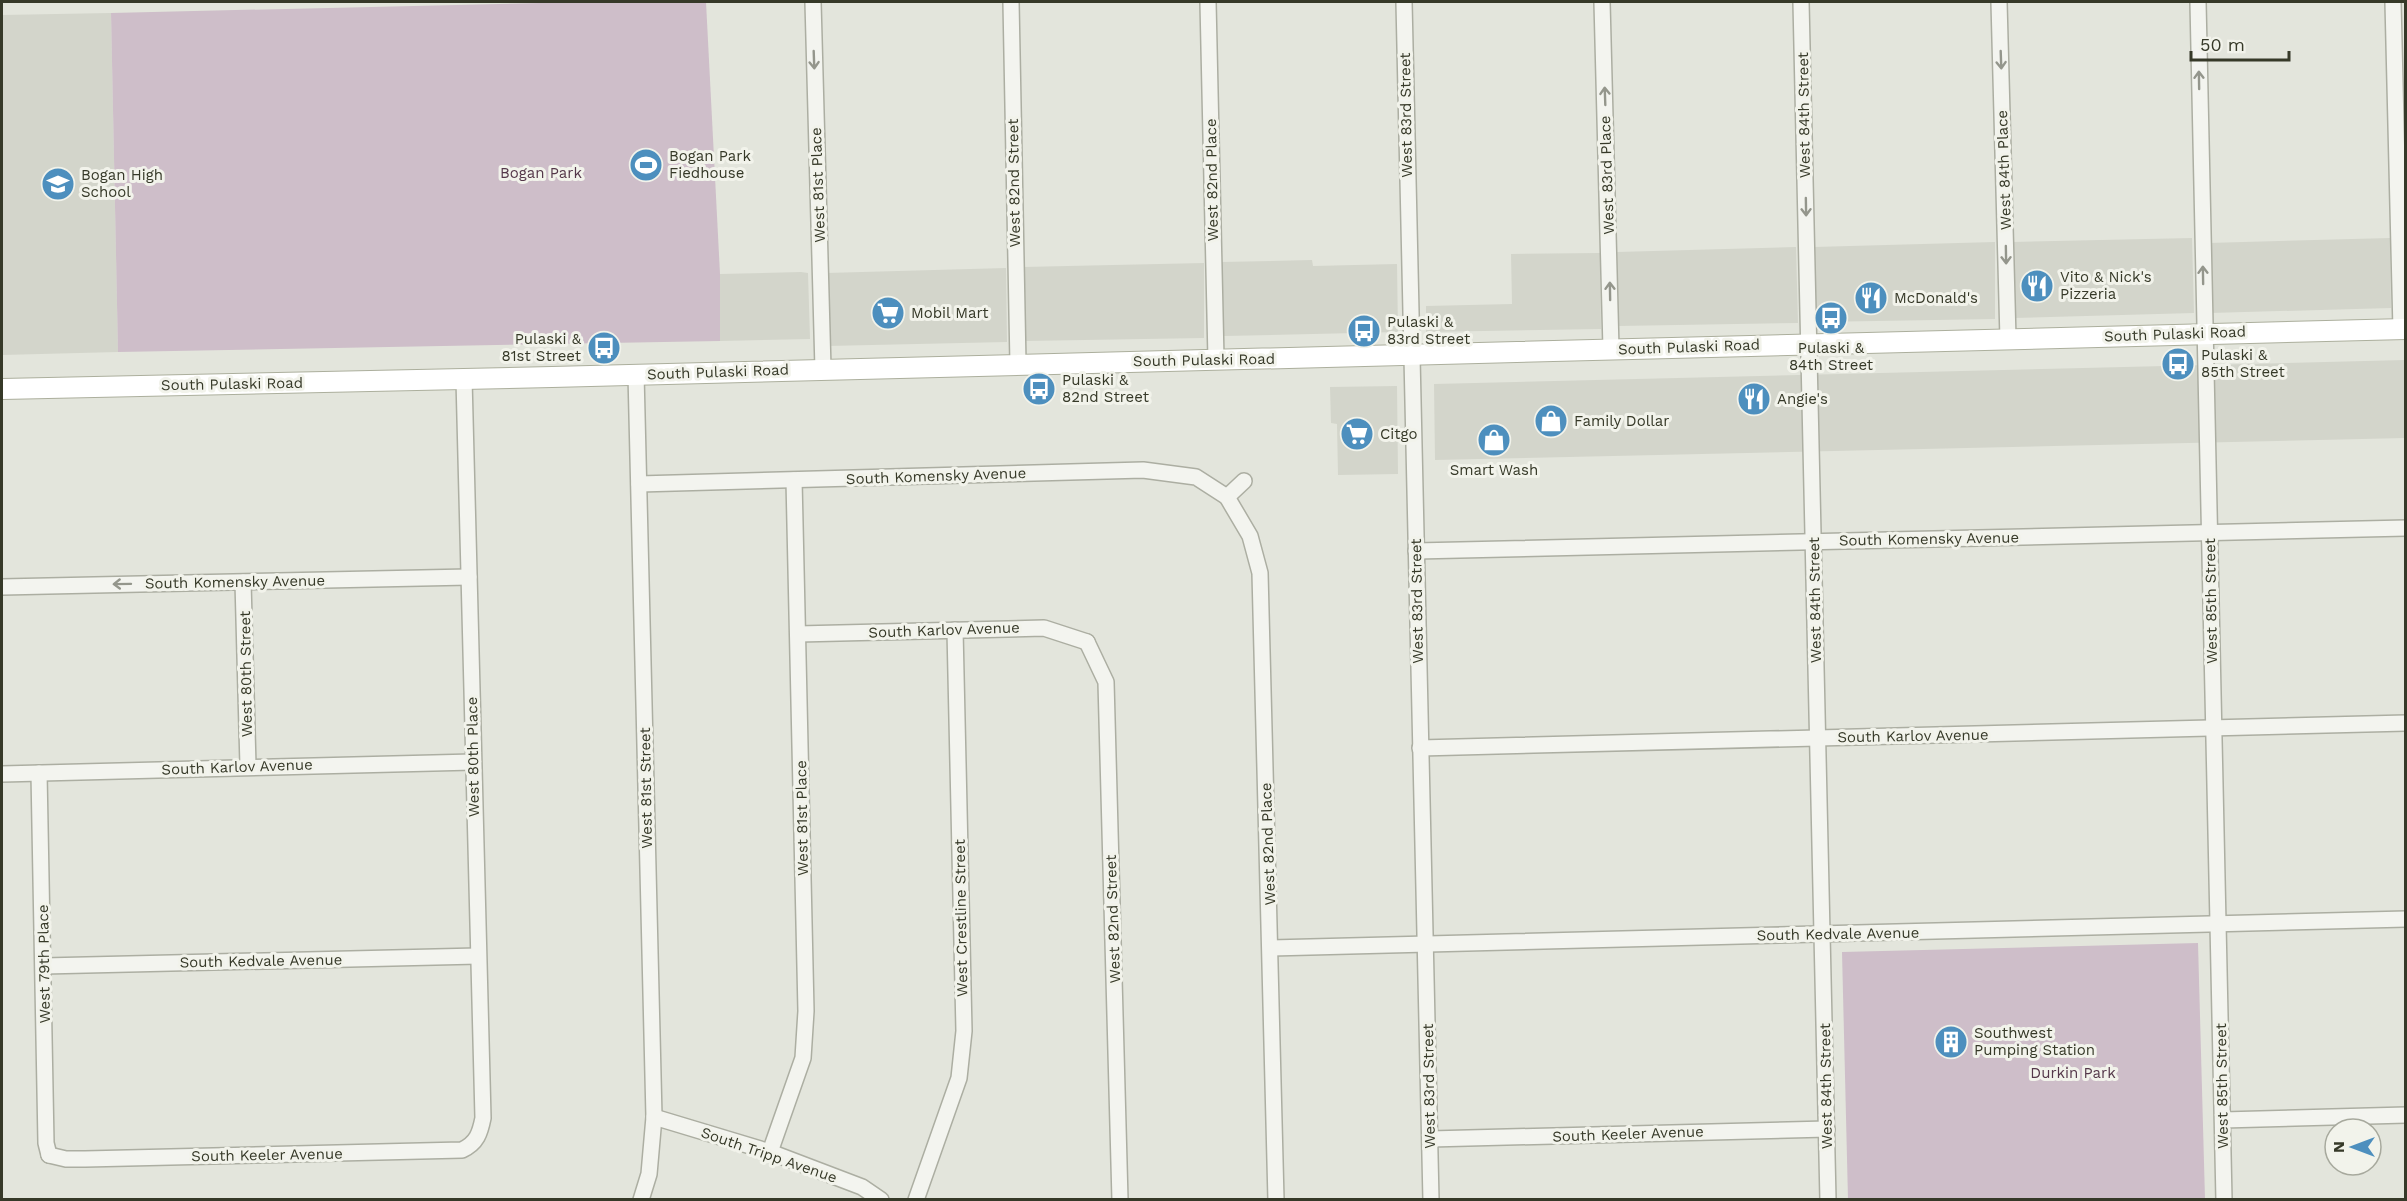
<svg xmlns="http://www.w3.org/2000/svg" width="2407" height="1201" font-family="'Work Sans',sans-serif">
	<style>
		.built { fill: #d3d5cb }
		.green { fill: #cebec9 }
		.lines { fill: none; stroke-linecap: round; stroke-linejoin: round }
		.minor-casing { stroke: #acaea2; stroke-width: 18 }
		.major-casing { stroke: #acaf9d; stroke-width: 22 }
		.minor { stroke: #f3f4ef; stroke-width: 15 }
		.major { stroke: #fff; stroke-width: 20 }
		.oneway { stroke: #94968c }
		.labels { text-anchor: middle; stroke-width: 6; stroke-linejoin: round; paint-order: stroke }
		.street-label { font-size: 15px; fill: #363928; stroke: #f2f3eb }
		.poi-label { font-size: 15px; fill: #363928; stroke: #f2f3eb; text-anchor: start }
		.park-label { font-size: 15px; fill: #543749; stroke: #f2f3eb }
	</style>
	<rect width="100%" height="100%" fill="#e3e5dc"/>
	<g class="built">
		<path d="M 111,13 L 118,352 L 2,355 L 2,15 Z"/>
		<path d="M 2192,238 L 2194,313 L 2013,318 L 2012,242 Z"/>
		<path d="M 2390,238 L 2391,308 L 2210,313 L 2208,243 Z"/>
		<path d="M 1995,242 L 1995,319 L 1816,322 L 1814,247 Z"/>
		<path d="M 1796,247 L 1798,323 L 1618,326 L 1617,252 Z"/>
		<path d="M 1600,253 L 1601,329 L 1426,332 L 1426,306 L 1512,304 L 1511,254 Z"/>
		<path d="M 1312,260 L 1313,266 L 1397,264 L 1398,332 L 1224,336 L 1221,262 Z"/>
		<path d="M 1204,263 L 1204,338 L 1025,341 L 1023,267 Z"/>
		<path d="M 1006,268 L 1007,342 L 827,346 L 826,273 Z"/>
		<path d="M 801,272 L 808,273 L 810,339 L 720,341 L 720,274 Z"/>
		<path d="M 2405,360 L 2405,438 L 1435,460 L 1434,384 Z"/>
		<path d="M 1397,386 L 1398,474 L 1338,475 L 1337,424 L 1331,423 L 1330,387 Z"/>
	</g>
	<g class="green">
		<path d="M 580,2 L 706,2 L 720,274 L 720,341 L 118,352 L 111,13 Z"/>
		<path d="M 2198,943 L 2205,1199 L 1848,1199 L 1842,952 Z"/>
	</g>
	<g class="lines">
		<g class="minor-casing">
			<g id="minor">
				<path d="M 813,2 L 823,369"/>
				<path d="M 1011,2 L 1018,364"/>
				<path d="M 1208,2 L 1216,359"/>
				<path d="M 1404,2 L 1431,1200"/>
				<path d="M 1602,2 L 1611,349"/>
				<path d="M 1801,2 L 1828,1200"/>
				<path d="M 1999,2 L 2008,339"/>
				<path d="M 2198,2 L 2224,1200"/>
				<path d="M 2393,2 L 2401,330"/>
				<path d="M 636,374 L 654,1117 L 649,1174 L 641,1200"/>
				<path d="M 639,484 L 1143,470 L 1196,477 L 1227,497 L 1250,536 L 1260,573 L 1276,1200"/>
				<path d="M 1227,497 L 1244,481"/>
				<path d="M 1416,551 L 2406,528"/>
				<path d="M 243,582 L 248,766"/>
				<path d="M 2,587 L 469,577"/>
				<path d="M 798,634 L 1044,628 L 1087,642"/>
				<path d="M 1087,642 L 1106,682 L 1120,1200"/>
				<path d="M 1420,748 L 2406,723"/>
				<path d="M 39,773 L 46,1143 L 49,1155"/>
				<path d="M 2,774 L 473,762"/>
				<path d="M 1271,948 L 2406,919"/>
				<path d="M 44,966 L 478,956"/>
				<path d="M 654,1117 L 770,1152 L 862,1187 L 881,1200"/>
				<path d="M 2223,1120 L 2406,1115"/>
				<path d="M 1430,1139 L 1827,1129"/>
				<path d="M 770,1152 L 803,1058 L 806,1011 L 794,480"/>
				<path d="M 49,1155 L 66,1159 L 85,1159 L 462,1150 C 477,1143 480,1133 483,1118 L 464,379"/>
				<path d="M 916,1200 L 959,1078 L 964,1031 L 955,630"/>
			</g>
		</g>
		<g class="major-casing">
			<path id="major" d="M 2,389 L 552,377 L 2406,329"/>
		</g>
		<use href="#minor" class="minor"/>
		<use href="#major" class="major"/>
	</g>
	<defs><path id="oneway-shaft" d="M-6 0H5M1.5-3L5.5 0L1.5 3" fill="none" stroke-width="1.6" stroke-linecap="round" stroke-linejoin="round" transform="scale(1.5)"/></defs>
	<g class="oneway">
		<use href="#oneway-shaft" transform="translate(814 60) rotate(88)"/>
		<use href="#oneway-shaft" transform="translate(2001 60) rotate(88)"/>
		<use href="#oneway-shaft" transform="translate(2199 80) rotate(-91)"/>
		<use href="#oneway-shaft" transform="translate(1605 96) rotate(-92)"/>
		<use href="#oneway-shaft" transform="translate(1806 207) rotate(89)"/>
		<use href="#oneway-shaft" transform="translate(2006 255) rotate(89)"/>
		<use href="#oneway-shaft" transform="translate(2203 275) rotate(-91)"/>
		<use href="#oneway-shaft" transform="translate(1610 291) rotate(-91)"/>
		<use href="#oneway-shaft" transform="translate(122 584) rotate(179)"/>
	</g>
	<defs>
		<g id="stadium-disc" transform="scale(1.725)"><circle r="9.5" fill="#4d8fbe" stroke="#f2f3eb"/><path d="M0-5a6.5 5 0 1 0 0 10a6.5 5 0 1 0 0-10ZM-3.5-1.8h7v3.6h-7Z" fill="#fff"/></g>
		<g id="school-disc" transform="scale(1.725)"><circle r="9.5" fill="#4d8fbe" stroke="#f2f3eb"/><path d="M0-5L7-2L0 1L-7-2ZM-4 1L0 2.5L4 1V4Q0 6-4 4Z" fill="#fff"/></g>
		<g id="restaurant-disc" transform="scale(1.725)"><circle r="9.5" fill="#4d8fbe" stroke="#f2f3eb"/><path d="M-5-6h1v4h1v-4h1v4h1v-4h1v5L-1.5 .5V6h-2V.5L-5-1ZM5-6V6H3V1.5H1.5Q1.5-4 5-6Z" fill="#fff"/></g>
		<g id="supermarket-disc" transform="scale(1.725)"><circle r="9.5" fill="#4d8fbe" stroke="#f2f3eb"/><path d="M-6-5.5h2.5l.6 2H6L4.5 2H-2.5L-4.4-4H-6ZM-1.5 3.2a1.3 1.3 0 1 0 .1 0ZM3 3.2a1.3 1.3 0 1 0 .1 0Z" fill="#fff"/></g>
		<g id="bus-disc" transform="scale(1.725)"><circle r="9.5" fill="#4d8fbe" stroke="#f2f3eb"/><path d="M-5-6H5V4H4V6H2V4H-2V6H-4V4H-5ZM-3.5-4V0h7V-4ZM-3.5 1.2v1.5H-2V1.2ZM2 1.2v1.5H3.5V1.2Z" fill="#fff"/></g>
		<g id="shop-disc" transform="scale(1.725)"><circle r="9.5" fill="#4d8fbe" stroke="#f2f3eb"/><path d="M-5-2.5h2.3a2.7 3.5 0 0 1 5.4 0H5L5.5 6h-11ZM-1.5-2.5h3a1.5 2.3 0 0 0-3 0Z" fill="#fff"/></g>
		<g id="building-disc" transform="scale(1.725)"><circle r="9.5" fill="#4d8fbe" stroke="#f2f3eb"/><path d="M-4-6H4V6H1V3H-1V6H-4ZM-2.5-4.3h1.7v1.8h-1.7ZM.8-4.3h1.7v1.8H.8ZM-2.5-1h1.7V.8h-1.7ZM.8-1h1.7V.8H.8Z" fill="#fff"/></g>
	</defs>
	<g fill-rule="evenodd">
		<use href="#stadium-disc" x="646" y="165"/>
		<use href="#school-disc" x="58" y="184"/>
		<use href="#restaurant-disc" x="2037" y="286"/>
		<use href="#restaurant-disc" x="1871" y="298"/>
		<use href="#supermarket-disc" x="888" y="313"/>
		<use href="#bus-disc" x="1831" y="318"/>
		<use href="#bus-disc" x="1364" y="331"/>
		<use href="#bus-disc" x="604" y="348"/>
		<use href="#bus-disc" x="2178" y="364"/>
		<use href="#bus-disc" x="1039" y="389"/>
		<use href="#restaurant-disc" x="1754" y="399"/>
		<use href="#shop-disc" x="1551" y="421"/>
		<use href="#supermarket-disc" x="1357" y="434"/>
		<use href="#shop-disc" x="1494" y="440"/>
		<use href="#building-disc" x="1951" y="1042"/>
	</g>
	<g class="labels">
		<g class="street-label">
			<text transform="translate(1406 115) rotate(-91)" y="5">West 83rd Street</text>
			<text transform="translate(1804 115) rotate(-91)" y="5">West 84th Street</text>
			<text transform="translate(2004 170) rotate(-92)" y="5">West 84th Place</text>
			<text transform="translate(1607 175) rotate(-92)" y="5">West 83rd Place</text>
			<text transform="translate(1212 180) rotate(-91)" y="5">West 82nd Place</text>
			<text transform="translate(1014 183) rotate(-91)" y="5">West 82nd Street</text>
			<text transform="translate(818 185) rotate(-92)" y="5">West 81st Place</text>
			<text transform="translate(2175 334) rotate(-2)" y="5">South Pulaski Road</text>
			<text transform="translate(1689 347) rotate(-2)" y="5">South Pulaski Road</text>
			<text transform="translate(1204 360) rotate(-1)" y="5">South Pulaski Road</text>
			<text transform="translate(718 372) rotate(-2)" y="5">South Pulaski Road</text>
			<text transform="translate(232 384) rotate(-1)" y="5">South Pulaski Road</text>
			<text transform="translate(936 476) rotate(-2)" y="5">South Komensky Avenue</text>
			<text transform="translate(1929 539) rotate(-1)" y="5">South Komensky Avenue</text>
			<text transform="translate(235 582) rotate(-1)" y="5">South Komensky Avenue</text>
			<text transform="translate(1815 600) rotate(-91)" y="5">West 84th Street</text>
			<text transform="translate(1417 601) rotate(-91)" y="5">West 83rd Street</text>
			<text transform="translate(2211 601) rotate(-91)" y="5">West 85th Street</text>
			<text transform="translate(944 630) rotate(-2)" y="5">South Karlov Avenue</text>
			<text transform="translate(246 674) rotate(-91)" y="5">West 80th Street</text>
			<text transform="translate(1913 736) rotate(-1)" y="5">South Karlov Avenue</text>
			<text transform="translate(473 757) rotate(-91)" y="5">West 80th Place</text>
			<text transform="translate(237 767) rotate(-2)" y="5">South Karlov Avenue</text>
			<text transform="translate(646 788) rotate(-91)" y="5">West 81st Street</text>
			<text transform="translate(802 818) rotate(-91)" y="5">West 81st Place</text>
			<text transform="translate(1268 844) rotate(-92)" y="5">West 82nd Place</text>
			<text transform="translate(961 918) rotate(-91)" y="5">West Crestline Street</text>
			<text transform="translate(1113 919) rotate(-92)" y="5">West 82nd Street</text>
			<text transform="translate(1838 934) rotate(-1)" y="5">South Kedvale Avenue</text>
			<text transform="translate(261 961) rotate(-1)" y="5">South Kedvale Avenue</text>
			<text transform="translate(44 964) rotate(-91)" y="5">West 79th Place</text>
			<text transform="translate(1429 1086) rotate(-91)" y="5">West 83rd Street</text>
			<text transform="translate(1826 1086) rotate(-91)" y="5">West 84th Street</text>
			<text transform="translate(2222 1086) rotate(-91)" y="5">West 85th Street</text>
			<text transform="translate(1628 1134) rotate(-2)" y="5">South Keeler Avenue</text>
			<text transform="translate(267 1155) rotate(-1)" y="5">South Keeler Avenue</text>
			<text transform="translate(769 1155) rotate(19)" y="5">South Tripp Avenue</text>
		</g>
		<g class="poi-label">
			<text x="669" y="161">Bogan Park<tspan x="669" dy="17">Fiedhouse</tspan></text>
			<text x="81" y="180">Bogan High<tspan x="81" dy="17">School</tspan></text>
			<text x="2060" y="282">Vito &amp; Nick's<tspan x="2060" dy="17">Pizzeria</tspan></text>
			<text x="1894" y="303">McDonald's</text>
			<text x="911" y="318">Mobil Mart</text>
			<text x="1387" y="327">Pulaski &amp;<tspan x="1387" dy="17">83rd Street</tspan></text>
			<text x="581" y="344" text-anchor="end">Pulaski &amp;<tspan x="581" dy="17">81st Street</tspan></text>
			<text x="1831" y="353" text-anchor="middle">Pulaski &amp;<tspan x="1831" dy="17">84th Street</tspan></text>
			<text x="2201" y="360">Pulaski &amp;<tspan x="2201" dy="17">85th Street</tspan></text>
			<text x="1062" y="385">Pulaski &amp;<tspan x="1062" dy="17">82nd Street</tspan></text>
			<text x="1777" y="404">Angie's</text>
			<text x="1574" y="426">Family Dollar</text>
			<text x="1380" y="439">Citgo</text>
			<text x="1494" y="475" text-anchor="middle">Smart Wash</text>
			<text x="1974" y="1038">Southwest<tspan x="1974" dy="17">Pumping Station</tspan></text>
		</g>
		<g class="park-label">
			<text x="541" y="178">Bogan Park</text>
			<text x="2073" y="1078">Durkin Park</text>
		</g>
	</g>
	<rect width="2407" height="1201" fill="none" stroke="#363928" stroke-width="6"/>
	<g transform="translate(2353 1147) rotate(270)"><circle r="28" fill="#f2f3eb" stroke="#a7a99d" stroke-width="1.5"/>
	<path d="M0-4.5L10 22L0 15L-10 22Z" fill="#4d8fbe"/>
	<text y="-9" font-size="16" font-weight="bold" text-anchor="middle" fill="#363928">N</text>
	</g>
	<path d="M2191 51v9h98v-9" fill="none" stroke="#363928" stroke-width="3"/>
	<text x="2200" y="51" font-size="18" fill="#363928" stroke="#f2f3eb" stroke-width="4.5" paint-order="stroke">50 m</text>
</svg>
